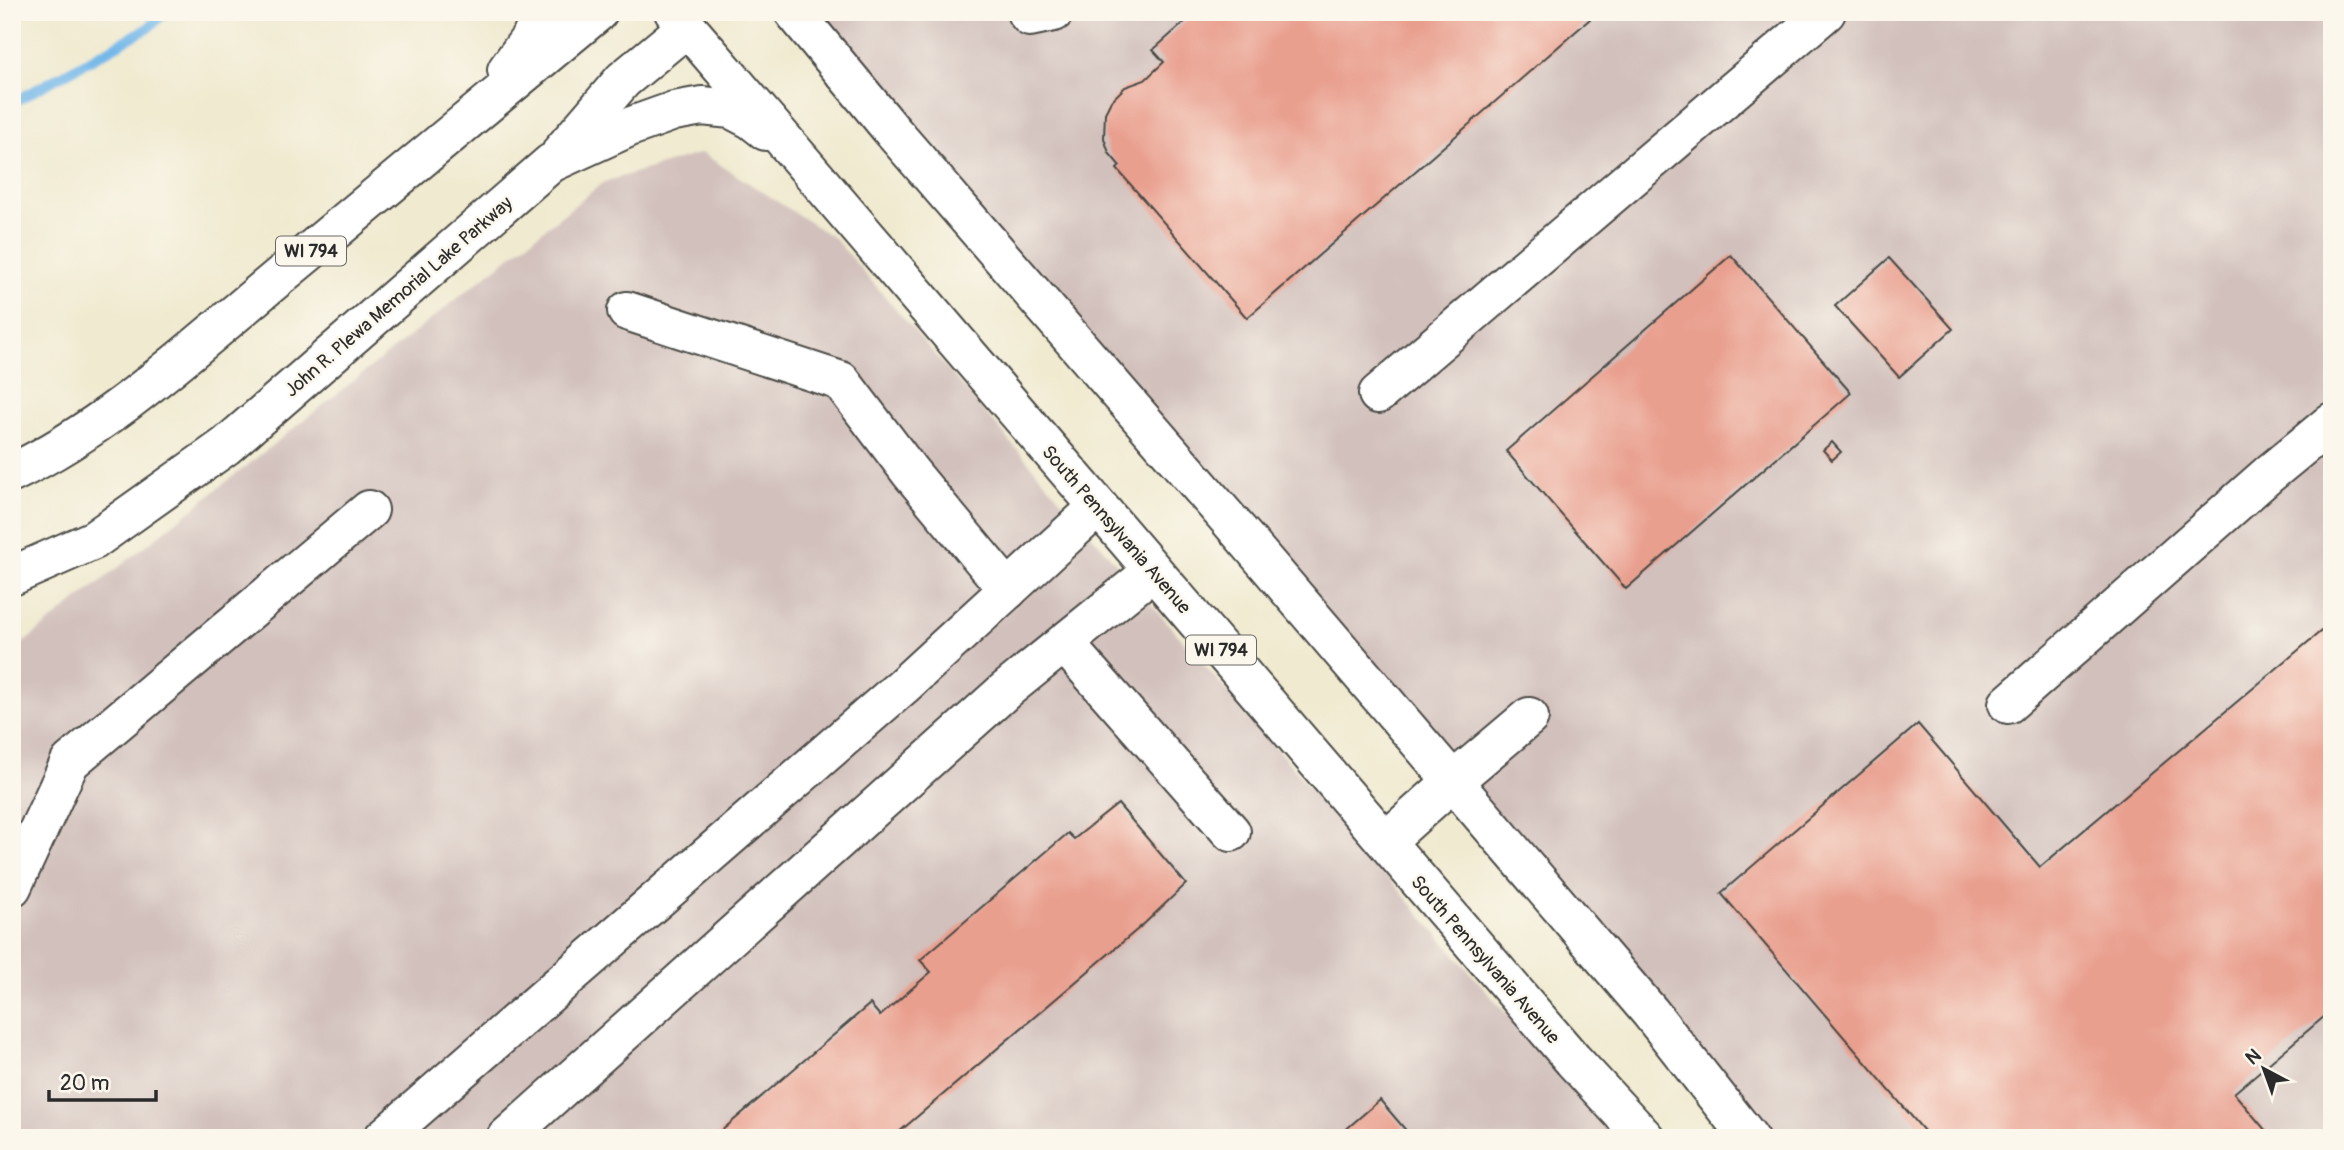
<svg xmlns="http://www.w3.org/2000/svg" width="2344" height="1150" font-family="Pangolin,sans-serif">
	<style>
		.industrial { fill: #d1c0bc }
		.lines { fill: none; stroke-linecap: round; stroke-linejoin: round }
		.stream { stroke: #72b7e9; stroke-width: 10 }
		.building { fill: #e99f8e }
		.minor-casing { stroke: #494844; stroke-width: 42 }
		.major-casing { stroke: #494844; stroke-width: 42 }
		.minor { stroke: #fff; stroke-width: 38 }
		.major { stroke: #fff; stroke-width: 38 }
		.labels { text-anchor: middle; stroke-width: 5; stroke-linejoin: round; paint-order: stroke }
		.shield { fill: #fbf7ec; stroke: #696865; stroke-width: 2 }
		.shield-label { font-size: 18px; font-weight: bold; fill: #2b2b2b }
		.street-label { font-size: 19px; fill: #2b2b2b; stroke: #fbf7ec }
	</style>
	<rect width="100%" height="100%" fill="#fbf7ec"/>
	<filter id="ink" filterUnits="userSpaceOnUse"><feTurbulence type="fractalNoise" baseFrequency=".0143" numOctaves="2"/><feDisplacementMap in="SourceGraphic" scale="14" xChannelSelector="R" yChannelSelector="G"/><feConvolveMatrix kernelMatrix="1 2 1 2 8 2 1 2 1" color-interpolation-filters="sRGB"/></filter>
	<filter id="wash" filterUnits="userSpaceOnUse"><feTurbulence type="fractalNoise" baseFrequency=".00686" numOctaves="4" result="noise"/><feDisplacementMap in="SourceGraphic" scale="28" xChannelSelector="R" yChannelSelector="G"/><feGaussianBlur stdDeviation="1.57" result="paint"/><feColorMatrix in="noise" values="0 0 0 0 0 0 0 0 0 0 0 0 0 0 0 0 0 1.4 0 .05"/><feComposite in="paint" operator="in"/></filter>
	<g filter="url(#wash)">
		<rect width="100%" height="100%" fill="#f0ead0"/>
		<g class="industrial">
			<path d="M 794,12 L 2332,12 L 2332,1138 L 1749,1138 Z"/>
			<path d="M 702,153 L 834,238 L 1614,1138 L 12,1138 L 12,652 L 604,182 Z"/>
		</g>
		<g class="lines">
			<path class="stream" d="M 12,103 L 148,28 L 166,12"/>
		</g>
		<g id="blocks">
			<g class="building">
				<path d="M 1196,12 L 1598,12 L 1247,318 L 1117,169 L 1120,166 L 1109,153 L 1104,138 L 1105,113 L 1111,101 L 1125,87 L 1145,80 L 1164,62 L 1153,50 Z"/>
				<path d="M 1731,255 L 1851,393 L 1626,589 L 1506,451 Z"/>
				<path d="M 1889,258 L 1953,329 L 1899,377 L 1835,306 Z"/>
				<path d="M 1832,442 L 1841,452 L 1832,460 L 1823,450 Z"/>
				<path d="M 2332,622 L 2332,1010 L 2234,1093 L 2272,1138 L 1930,1138 L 1721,893 L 1918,724 L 2040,867 Z"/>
				<path d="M 1118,804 L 1186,884 L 1145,923 L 892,1138 L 713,1138 L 870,1004 L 880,1016 L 931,972 L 920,960 L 1068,833 L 1074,839 Z"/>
				<path d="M 1380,1100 L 1409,1134 L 1405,1138 L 1336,1138 Z"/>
			</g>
		</g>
	</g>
	<g filter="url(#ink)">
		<use href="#blocks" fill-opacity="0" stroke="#494844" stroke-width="2"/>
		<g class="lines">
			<g class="minor-casing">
				<g id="minor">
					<path d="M 1026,12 L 1030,17 L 1054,12"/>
					<path d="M 627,311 L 841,381 L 910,472 L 1008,590"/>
					<path d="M 1378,394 L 1826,12"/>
					<path d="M 1064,643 L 1231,832"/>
					<path d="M 2008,704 L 2269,474 L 2332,422"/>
					<path d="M 1386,841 L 1452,782 L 1529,717"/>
					<path d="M 12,887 L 70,762 L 369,510"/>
					<path d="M 383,1138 L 903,686 L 1098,507"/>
					<path d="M 506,1138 L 1006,690 L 1153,571"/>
				</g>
			</g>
			<g class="major-casing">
				<g id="major">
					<path d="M 674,12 L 1573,1060 L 1645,1138"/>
					<path d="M 794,12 L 894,133 L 1249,543 L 1650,1012 L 1749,1138"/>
					<path d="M 507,70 L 536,30 L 541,12"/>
					<path d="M 562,151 L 623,80 L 687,27"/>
					<path d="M 12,473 C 105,429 189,352 268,286 C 378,195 488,104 598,12"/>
					<path d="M 12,576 L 94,540 L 226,446 L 551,163 L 632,126 L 674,111 L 702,106 L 731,109 L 752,120 L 766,131"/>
				</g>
			</g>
			<use href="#minor" class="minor"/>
			<use href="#major" class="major"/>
		</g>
	</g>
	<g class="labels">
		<g class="shield">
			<rect x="276" y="236.5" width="70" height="29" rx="5"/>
			<rect x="1186" y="635.5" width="70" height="29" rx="5"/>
		</g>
		<g class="shield-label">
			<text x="311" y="257">WI 794</text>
			<text x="1221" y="656">WI 794</text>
		</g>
		<g class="street-label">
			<text transform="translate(398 296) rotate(-41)" y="7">John R. Plewa Memorial Lake Parkway</text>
			<text transform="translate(1117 529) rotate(49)" y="7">South Pennsylvania Avenue</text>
			<text transform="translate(1486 959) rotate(49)" y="7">South Pennsylvania Avenue</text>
		</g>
	</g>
	<rect width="2344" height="1150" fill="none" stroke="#fbf7ec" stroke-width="42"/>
	<g transform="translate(2264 1069) rotate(319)" stroke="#fbf7ec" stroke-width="5" paint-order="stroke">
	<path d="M0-5L12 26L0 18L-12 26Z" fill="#2b2b2b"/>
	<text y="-10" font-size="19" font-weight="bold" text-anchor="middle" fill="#2b2b2b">N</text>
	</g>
	<path d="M49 1090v10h107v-10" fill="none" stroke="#2b2b2b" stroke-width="3.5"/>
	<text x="60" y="1090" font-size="21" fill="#2b2b2b" stroke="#fbf7ec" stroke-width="5" paint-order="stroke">20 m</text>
</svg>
